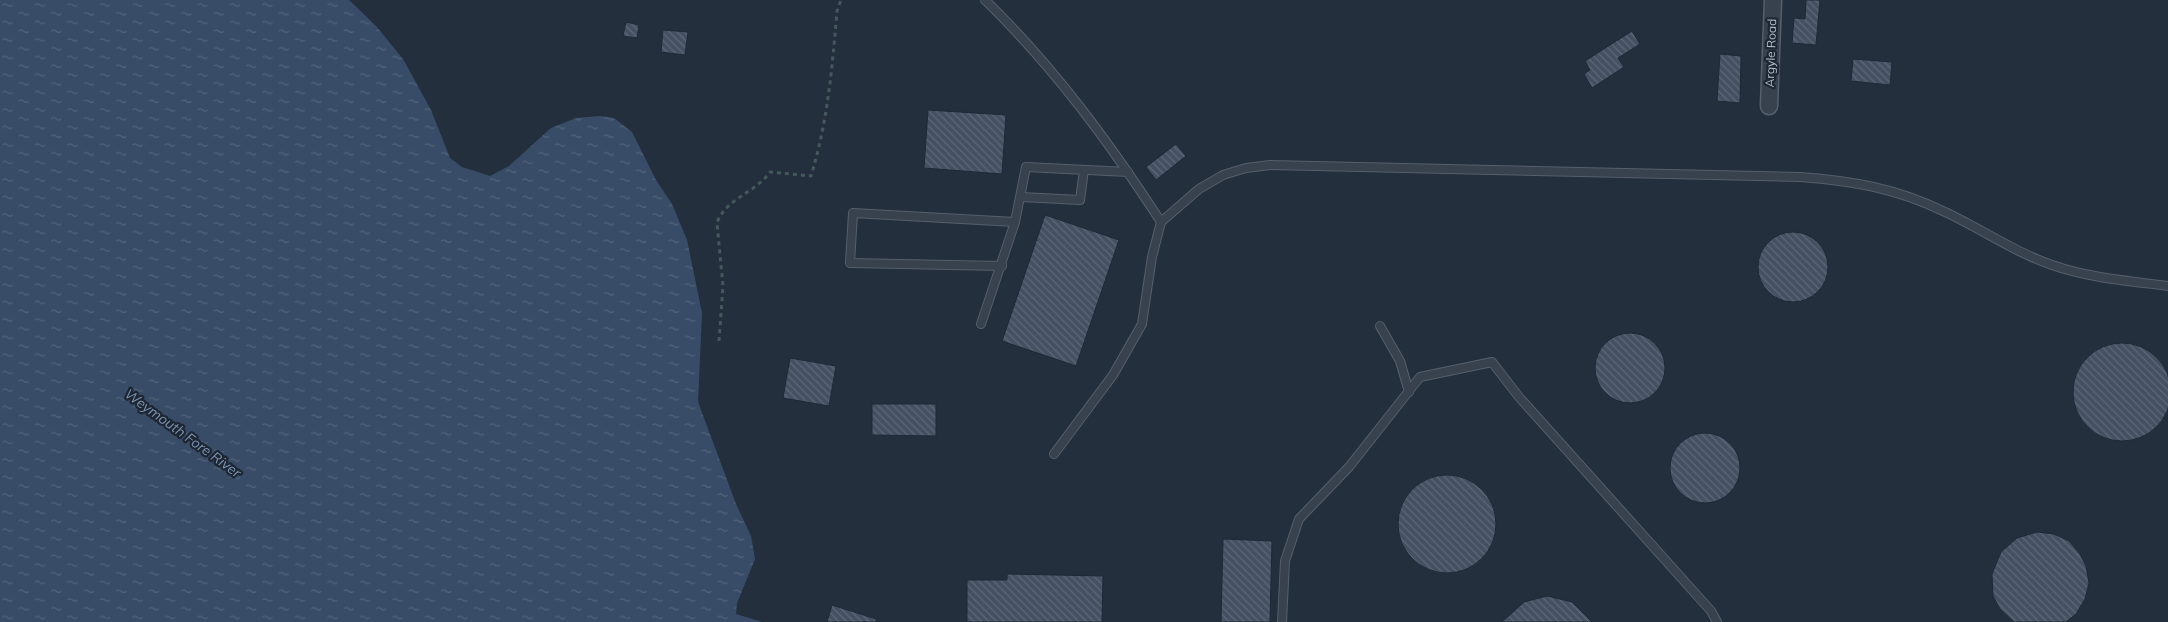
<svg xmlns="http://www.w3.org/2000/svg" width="2168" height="622" font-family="Mulish,sans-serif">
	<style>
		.water { fill: url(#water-ripples) }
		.building { fill: url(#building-back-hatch); stroke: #1f2835 }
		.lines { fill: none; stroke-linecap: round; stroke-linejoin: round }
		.service-casing { stroke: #565f6c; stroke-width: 10 }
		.minor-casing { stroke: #565f6c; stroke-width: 19 }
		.path { stroke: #44595c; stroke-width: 3; stroke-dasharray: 4 4; stroke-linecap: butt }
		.service { stroke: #38414e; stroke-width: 8 }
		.minor { stroke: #38414e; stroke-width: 16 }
		.labels { text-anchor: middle; stroke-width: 4.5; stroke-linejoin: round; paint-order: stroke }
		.street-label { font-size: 12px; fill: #b4bcc9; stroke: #1d2633 }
		.water-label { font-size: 14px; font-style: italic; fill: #7c92b1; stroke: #1d2633 }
	</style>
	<defs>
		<pattern id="water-ripples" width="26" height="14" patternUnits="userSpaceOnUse" patternTransform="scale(1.25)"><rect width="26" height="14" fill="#394c67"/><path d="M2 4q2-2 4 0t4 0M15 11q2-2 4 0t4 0" fill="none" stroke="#53647b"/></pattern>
		<pattern id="building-back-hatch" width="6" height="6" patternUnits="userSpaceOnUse" patternTransform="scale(1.25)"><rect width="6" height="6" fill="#455162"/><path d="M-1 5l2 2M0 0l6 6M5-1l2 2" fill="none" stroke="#5d6877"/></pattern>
	</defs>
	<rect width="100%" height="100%" fill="#242f3e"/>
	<path class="water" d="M 0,0 L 349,0 L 376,26 L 403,59 L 431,110 L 450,158 L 462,167 L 490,176 L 509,166 L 551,128 L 576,118 L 600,116 L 614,118 L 632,132 L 656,180 L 672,204 L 687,240 L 702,313 L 698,402 L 736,504 L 751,536 L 755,559 L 737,603 L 736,614 L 762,622 L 0,622 Z"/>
	<g class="building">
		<path d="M 1806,0 L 1820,0 L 1816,45 L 1792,43 L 1794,18 L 1805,19 Z"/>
		<path d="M 626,22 L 639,25 L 637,38 L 623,36 Z"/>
		<path d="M 663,30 L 688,32 L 685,55 L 661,52 Z"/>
		<path d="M 1632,31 L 1640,44 L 1618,58 L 1624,67 L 1592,88 L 1584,74 L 1590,70 L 1585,61 Z"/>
		<path d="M 1720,54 L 1741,56 L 1740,103 L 1717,101 Z"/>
		<path d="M 1853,59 L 1892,62 L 1890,85 L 1851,81 Z"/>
		<path d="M 928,110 L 1006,115 L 1002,174 L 924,168 Z"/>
		<path d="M 1176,144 L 1186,156 L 1156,180 L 1146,167 Z"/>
		<path d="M 1045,215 L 1119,240 L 1076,366 L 1002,341 Z"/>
		<circle cx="1793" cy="267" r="35"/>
		<circle cx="1630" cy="368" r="35"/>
		<circle cx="2122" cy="392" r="49"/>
		<path d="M 790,358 L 836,366 L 829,406 L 783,398 Z"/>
		<path d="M 872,404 L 936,404 L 936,436 L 872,435 Z"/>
		<circle cx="1705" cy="468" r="35"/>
		<circle cx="1447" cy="524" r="49"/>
		<path d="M 2037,532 L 2054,534 L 2069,541 L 2080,554 L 2086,566 L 2089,583 L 2085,599 L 2076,614 L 2066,622 L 2014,622 L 2000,609 L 1993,596 L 1992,574 L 2001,552 L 2017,538 Z"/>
		<path d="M 1223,539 L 1272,541 L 1270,622 L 1221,622 Z"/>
		<path d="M 1007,574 L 1103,576 L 1102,622 L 967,622 L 967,580 L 1007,580 Z"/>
		<path d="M 1547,596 L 1572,602 L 1592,622 L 1502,622 L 1524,602 Z"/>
		<path d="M 832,605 L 876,619 L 876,622 L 827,622 Z"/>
	</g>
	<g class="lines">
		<g class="service-casing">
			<g id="service">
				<path d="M 985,0 C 1054,67 1109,142 1161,222"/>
				<path d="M 1021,197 L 1080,200 L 1084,170"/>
				<path d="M 1002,266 L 850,263 L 853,213 L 1015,222 L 1026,167 L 1128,172"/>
				<path d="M 981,324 L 1015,222"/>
				<path d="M 1380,326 L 1400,361 L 1409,392"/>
				<path d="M 1054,454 L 1113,375 L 1142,324 L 1152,257 L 1161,222 L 1199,189 L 1223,175 L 1246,168 L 1270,165 L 1800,177 C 1853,181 1895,188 1943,211 C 1980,228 2014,252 2052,265 C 2089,278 2130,281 2168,286"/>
				<path d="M 1282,622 L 1285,561 L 1299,519 L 1349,467 L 1420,377 L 1492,362 L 1519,397 L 1711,611 L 1717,622"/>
			</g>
		</g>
		<g class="minor-casing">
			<path id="minor" d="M 1769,106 L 1773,0"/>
		</g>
		<path class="path" d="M 719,341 L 723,286 L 717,223 C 725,199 755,193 770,172 L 811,176 C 828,120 832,69 837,11 L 841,0"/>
		<use href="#service" class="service"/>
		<use href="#minor" class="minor"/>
	</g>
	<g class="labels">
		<g class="street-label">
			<text transform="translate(1771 53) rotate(-88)" y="4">Argyle Road</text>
		</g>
		<g class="water-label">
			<text transform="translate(183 433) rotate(36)" y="5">Weymouth Fore River</text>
		</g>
	</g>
</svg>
